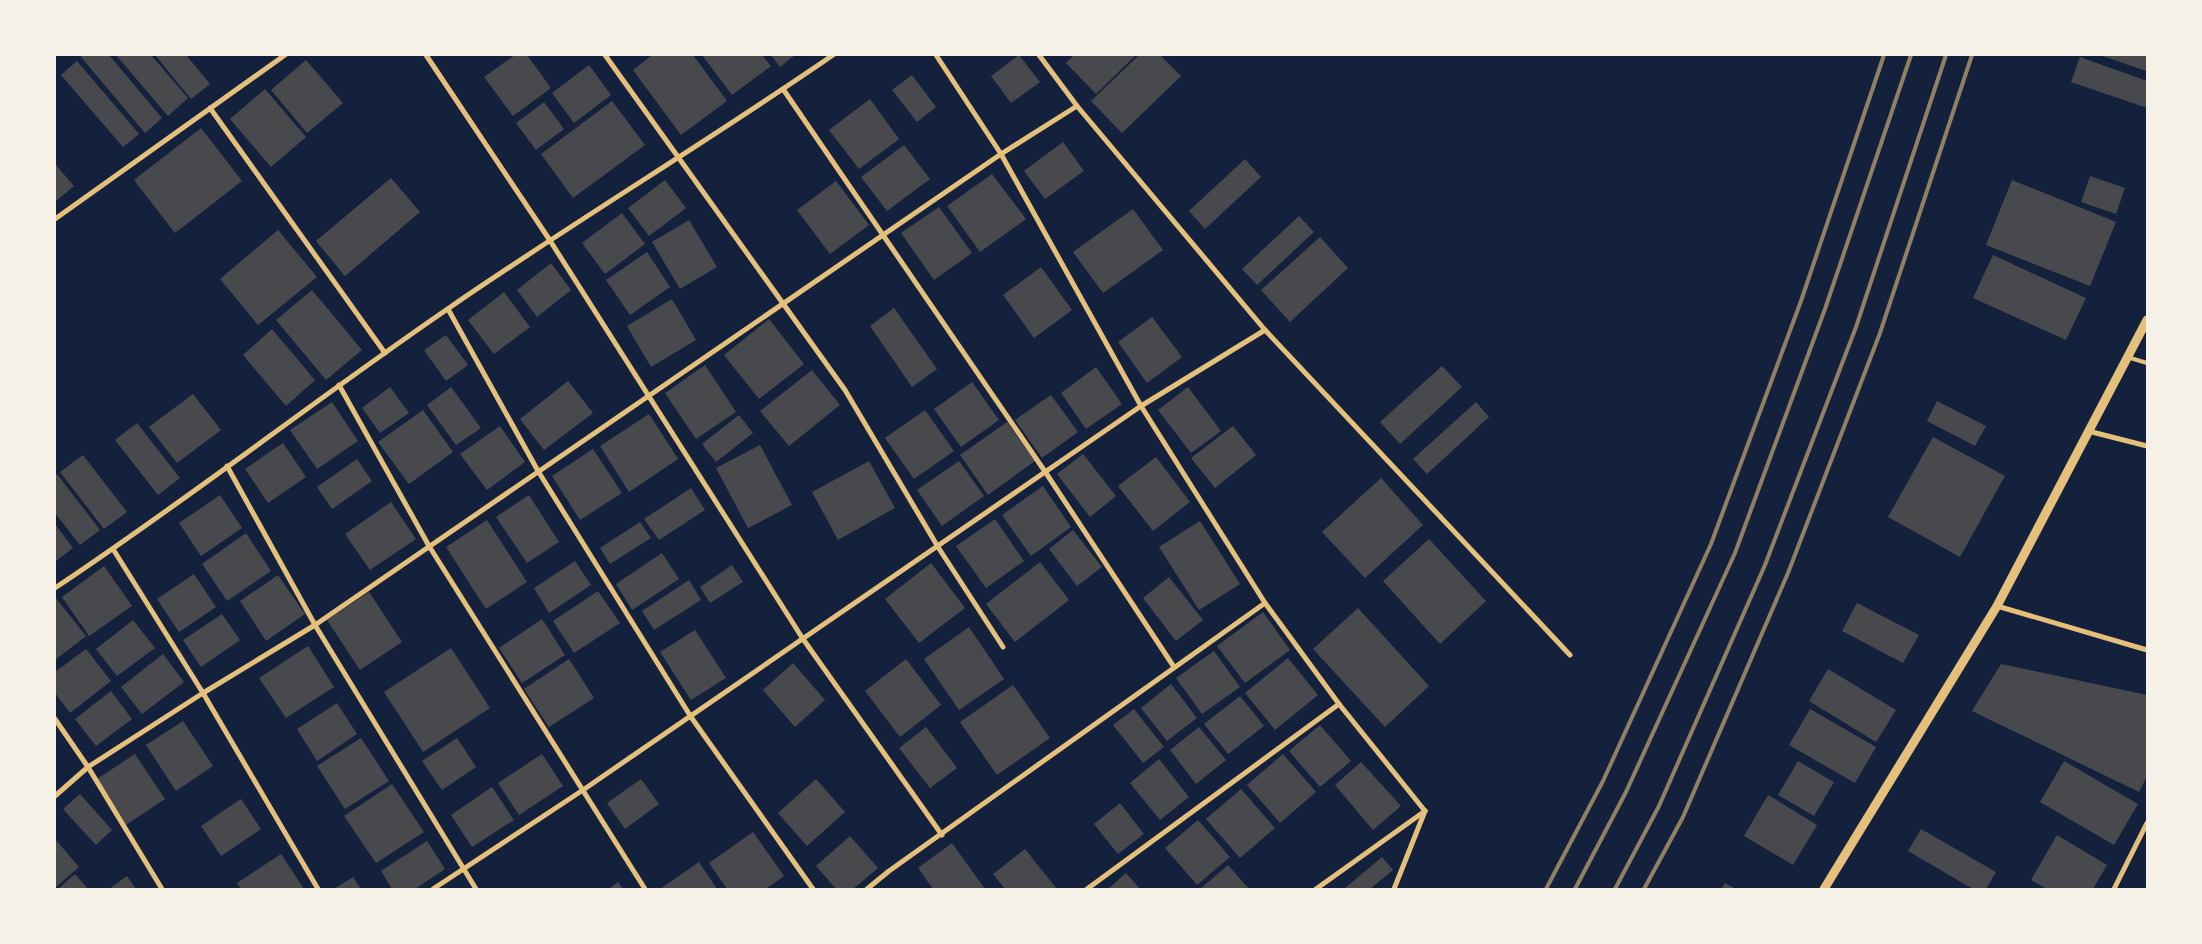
<svg xmlns="http://www.w3.org/2000/svg" width="2202" height="944" font-family="Mulish,sans-serif">
	<style>
		.building { fill: #48494c }
		.lines { fill: none; stroke-linecap: round; stroke-linejoin: round }
		.service { stroke: #e5c07b; stroke-width: 4 }
		.minor { stroke: #e5c07b; stroke-width: 5 }
		.tertiary { stroke: #e5c07b; stroke-width: 9 }
		.rail { stroke: #918062; stroke-width: 4 }
	</style>
	<rect width="100%" height="100%" fill="#14213d"/>
	<g class="building">
		<path d="M 83,55 L 109,55 L 162,118 L 145,133 L 81,57 Z"/>
		<path d="M 116,55 L 151,55 L 188,98 L 168,116 Z"/>
		<path d="M 155,55 L 186,55 L 210,84 L 191,99 Z"/>
		<path d="M 515,55 L 527,55 L 551,88 L 513,116 L 484,77 Z"/>
		<path d="M 652,55 L 693,55 L 727,101 L 681,135 L 633,70 Z"/>
		<path d="M 702,55 L 762,55 L 771,66 L 732,95 Z"/>
		<path d="M 771,55 L 795,55 L 780,67 Z"/>
		<path d="M 1019,55 L 1040,82 L 1011,103 L 991,76 Z"/>
		<path d="M 1074,55 L 1136,55 L 1096,94 L 1066,63 Z"/>
		<path d="M 1139,55 L 1160,55 L 1181,76 L 1122,133 L 1091,101 Z"/>
		<path d="M 2100,55 L 2147,55 L 2147,67 L 2146,71 Z"/>
		<path d="M 2080,57 L 2147,81 L 2147,108 L 2071,82 Z"/>
		<path d="M 306,60 L 343,103 L 307,133 L 271,90 Z"/>
		<path d="M 77,61 L 139,134 L 123,147 L 61,75 Z"/>
		<path d="M 589,65 L 611,95 L 574,123 L 552,93 Z"/>
		<path d="M 912,75 L 936,107 L 917,122 L 892,90 Z"/>
		<path d="M 265,89 L 306,137 L 271,167 L 230,119 Z"/>
		<path d="M 870,99 L 899,139 L 859,169 L 829,130 Z"/>
		<path d="M 612,101 L 645,145 L 573,198 L 541,154 Z"/>
		<path d="M 544,102 L 564,129 L 536,150 L 516,123 Z"/>
		<path d="M 201,128 L 242,181 L 175,233 L 134,180 Z"/>
		<path d="M 1063,142 L 1084,171 L 1045,199 L 1024,171 Z"/>
		<path d="M 904,145 L 930,179 L 887,211 L 861,177 Z"/>
		<path d="M 1245,159 L 1261,177 L 1205,229 L 1189,211 Z"/>
		<path d="M 55,164 L 74,186 L 56,201 L 55,200 Z"/>
		<path d="M 992,174 L 1026,219 L 980,252 L 947,206 Z"/>
		<path d="M 2090,176 L 2125,188 L 2116,214 L 2081,202 Z"/>
		<path d="M 391,178 L 420,212 L 345,276 L 316,241 Z"/>
		<path d="M 665,180 L 686,208 L 649,236 L 628,208 Z"/>
		<path d="M 2012,180 L 2116,222 L 2090,286 L 1986,245 Z"/>
		<path d="M 836,181 L 869,225 L 830,254 L 797,210 Z"/>
		<path d="M 939,207 L 972,253 L 934,280 L 901,233 Z"/>
		<path d="M 1133,209 L 1163,250 L 1103,293 L 1073,252 Z"/>
		<path d="M 622,213 L 645,244 L 605,274 L 582,243 Z"/>
		<path d="M 1299,216 L 1314,232 L 1257,285 L 1242,269 Z"/>
		<path d="M 689,220 L 717,267 L 680,289 L 652,242 Z"/>
		<path d="M 278,230 L 317,277 L 258,325 L 220,279 Z"/>
		<path d="M 1320,237 L 1348,268 L 1290,322 L 1261,290 Z"/>
		<path d="M 647,252 L 670,287 L 630,315 L 606,280 Z"/>
		<path d="M 1993,255 L 2086,298 L 2066,340 L 1973,298 Z"/>
		<path d="M 551,263 L 571,290 L 537,317 L 517,290 Z"/>
		<path d="M 1041,267 L 1072,310 L 1034,338 L 1003,295 Z"/>
		<path d="M 312,290 L 362,350 L 326,380 L 276,320 Z"/>
		<path d="M 504,292 L 530,327 L 494,354 L 468,320 Z"/>
		<path d="M 672,299 L 696,340 L 651,367 L 627,326 Z"/>
		<path d="M 894,308 L 937,369 L 912,387 L 870,326 Z"/>
		<path d="M 1152,317 L 1182,357 L 1147,383 L 1118,342 Z"/>
		<path d="M 769,319 L 804,364 L 759,399 L 724,355 Z"/>
		<path d="M 272,329 L 315,380 L 286,406 L 243,355 Z"/>
		<path d="M 446,335 L 468,365 L 446,381 L 424,350 Z"/>
		<path d="M 705,365 L 736,412 L 696,439 L 665,393 Z"/>
		<path d="M 1442,366 L 1462,387 L 1400,444 L 1380,422 Z"/>
		<path d="M 1096,367 L 1122,404 L 1086,429 L 1061,393 Z"/>
		<path d="M 812,370 L 840,405 L 789,446 L 760,411 Z"/>
		<path d="M 568,381 L 593,413 L 544,450 L 520,419 Z"/>
		<path d="M 972,382 L 999,420 L 961,447 L 934,409 Z"/>
		<path d="M 390,387 L 409,413 L 380,433 L 362,408 Z"/>
		<path d="M 451,387 L 481,428 L 456,445 L 427,405 Z"/>
		<path d="M 1188,387 L 1221,431 L 1191,453 L 1158,410 Z"/>
		<path d="M 193,394 L 221,430 L 177,463 L 149,427 Z"/>
		<path d="M 1051,395 L 1078,432 L 1042,458 L 1015,420 Z"/>
		<path d="M 1937,401 L 1986,426 L 1975,446 L 1927,421 Z"/>
		<path d="M 332,402 L 358,441 L 317,469 L 290,430 Z"/>
		<path d="M 1476,402 L 1489,417 L 1427,474 L 1413,459 Z"/>
		<path d="M 423,410 L 453,452 L 409,484 L 378,442 Z"/>
		<path d="M 925,410 L 954,451 L 914,479 L 885,438 Z"/>
		<path d="M 649,414 L 678,459 L 629,492 L 600,446 Z"/>
		<path d="M 739,415 L 753,433 L 716,462 L 702,444 Z"/>
		<path d="M 1007,422 L 1035,461 L 988,495 L 960,455 Z"/>
		<path d="M 137,423 L 180,478 L 158,495 L 115,440 Z"/>
		<path d="M 500,426 L 525,462 L 487,490 L 460,454 Z"/>
		<path d="M 1233,426 L 1256,455 L 1215,488 L 1191,458 Z"/>
		<path d="M 1933,437 L 2005,476 L 1960,557 L 1888,517 Z"/>
		<path d="M 283,443 L 306,477 L 268,503 L 245,469 Z"/>
		<path d="M 760,445 L 792,505 L 748,528 L 716,468 Z"/>
		<path d="M 593,449 L 622,493 L 580,520 L 552,476 Z"/>
		<path d="M 1083,454 L 1116,496 L 1090,517 L 1057,474 Z"/>
		<path d="M 83,455 L 127,512 L 104,529 L 60,472 Z"/>
		<path d="M 1156,457 L 1190,502 L 1153,531 L 1118,486 Z"/>
		<path d="M 357,459 L 372,481 L 332,509 L 317,487 Z"/>
		<path d="M 869,461 L 895,508 L 838,540 L 812,492 Z"/>
		<path d="M 959,461 L 984,496 L 942,526 L 917,490 Z"/>
		<path d="M 57,474 L 100,530 L 80,545 L 55,513 L 55,476 Z"/>
		<path d="M 1381,478 L 1423,525 L 1365,578 L 1322,532 Z"/>
		<path d="M 1043,486 L 1071,527 L 1031,556 L 1002,515 Z"/>
		<path d="M 691,488 L 705,510 L 659,540 L 644,519 Z"/>
		<path d="M 220,495 L 242,528 L 201,556 L 179,523 Z"/>
		<path d="M 529,495 L 559,542 L 527,563 L 496,517 Z"/>
		<path d="M 391,502 L 416,539 L 370,570 L 345,534 Z"/>
		<path d="M 995,519 L 1024,561 L 986,588 L 956,546 Z"/>
		<path d="M 487,520 L 527,582 L 486,609 L 446,547 Z"/>
		<path d="M 1200,521 L 1240,584 L 1199,610 L 1159,547 Z"/>
		<path d="M 640,522 L 651,538 L 610,564 L 600,548 Z"/>
		<path d="M 55,524 L 73,548 L 55,562 Z"/>
		<path d="M 1073,530 L 1102,567 L 1077,586 L 1049,549 Z"/>
		<path d="M 246,533 L 271,571 L 227,601 L 202,564 Z"/>
		<path d="M 1429,539 L 1486,601 L 1440,644 L 1383,581 Z"/>
		<path d="M 662,553 L 679,579 L 632,610 L 616,584 Z"/>
		<path d="M 575,561 L 591,585 L 549,613 L 534,588 Z"/>
		<path d="M 1040,562 L 1069,600 L 1015,642 L 986,604 Z"/>
		<path d="M 931,563 L 965,608 L 919,643 L 885,599 Z"/>
		<path d="M 732,565 L 743,582 L 710,603 L 700,587 Z"/>
		<path d="M 104,566 L 132,606 L 89,636 L 62,597 Z"/>
		<path d="M 194,574 L 216,607 L 179,632 L 157,599 Z"/>
		<path d="M 278,575 L 305,614 L 266,641 L 240,601 Z"/>
		<path d="M 1169,577 L 1203,620 L 1176,641 L 1143,598 Z"/>
		<path d="M 689,580 L 701,600 L 654,630 L 642,611 Z"/>
		<path d="M 598,591 L 620,623 L 574,653 L 553,621 Z"/>
		<path d="M 369,592 L 402,642 L 360,670 L 327,620 Z"/>
		<path d="M 55,597 L 86,636 L 55,660 Z"/>
		<path d="M 1857,603 L 1919,635 L 1903,663 L 1842,631 Z"/>
		<path d="M 1358,608 L 1429,686 L 1385,727 L 1313,649 Z"/>
		<path d="M 1263,612 L 1290,650 L 1245,683 L 1217,646 Z"/>
		<path d="M 222,614 L 240,640 L 201,667 L 183,640 Z"/>
		<path d="M 542,619 L 565,655 L 522,683 L 499,648 Z"/>
		<path d="M 133,620 L 155,648 L 117,676 L 96,649 Z"/>
		<path d="M 969,627 L 1004,679 L 959,710 L 924,659 Z"/>
		<path d="M 695,630 L 726,678 L 691,700 L 660,652 Z"/>
		<path d="M 308,646 L 334,687 L 286,718 L 259,678 Z"/>
		<path d="M 451,648 L 490,708 L 423,752 L 384,692 Z"/>
		<path d="M 86,649 L 111,681 L 70,713 L 55,693 L 55,672 Z"/>
		<path d="M 1214,651 L 1240,687 L 1202,714 L 1176,678 Z"/>
		<path d="M 163,654 L 184,682 L 142,714 L 121,687 Z"/>
		<path d="M 1288,658 L 1318,695 L 1275,730 L 1245,693 Z"/>
		<path d="M 569,659 L 594,698 L 549,727 L 524,689 Z"/>
		<path d="M 906,659 L 941,705 L 900,737 L 865,691 Z"/>
		<path d="M 793,663 L 825,700 L 795,727 L 763,690 Z"/>
		<path d="M 2001,664 L 2147,695 L 2147,776 L 2139,792 L 1972,711 Z"/>
		<path d="M 1828,669 L 1896,710 L 1876,742 L 1809,701 Z"/>
		<path d="M 1171,684 L 1197,718 L 1167,741 L 1141,708 Z"/>
		<path d="M 1013,685 L 1050,738 L 997,775 L 960,722 Z"/>
		<path d="M 111,691 L 132,719 L 96,746 L 75,719 Z"/>
		<path d="M 1240,696 L 1264,726 L 1228,754 L 1204,724 Z"/>
		<path d="M 337,703 L 357,734 L 317,761 L 297,729 Z"/>
		<path d="M 1134,709 L 1164,747 L 1143,763 L 1113,725 Z"/>
		<path d="M 1810,709 L 1876,747 L 1855,783 L 1789,745 Z"/>
		<path d="M 183,721 L 213,766 L 176,791 L 146,745 Z"/>
		<path d="M 1320,725 L 1351,761 L 1320,787 L 1289,751 Z"/>
		<path d="M 926,727 L 957,768 L 930,788 L 899,748 Z"/>
		<path d="M 1199,727 L 1226,760 L 1196,784 L 1170,750 Z"/>
		<path d="M 361,738 L 389,781 L 345,809 L 317,766 Z"/>
		<path d="M 457,738 L 476,767 L 442,790 L 422,761 Z"/>
		<path d="M 135,754 L 165,799 L 126,825 L 97,779 Z"/>
		<path d="M 542,754 L 563,786 L 519,815 L 498,783 Z"/>
		<path d="M 1283,754 L 1316,792 L 1280,823 L 1247,785 Z"/>
		<path d="M 1159,759 L 1189,797 L 1160,820 L 1130,783 Z"/>
		<path d="M 1798,761 L 1834,782 L 1814,816 L 1778,795 Z"/>
		<path d="M 2064,761 L 2138,804 L 2114,845 L 2040,802 Z"/>
		<path d="M 1361,762 L 1401,806 L 1373,830 L 1335,785 Z"/>
		<path d="M 641,779 L 659,804 L 625,829 L 607,803 Z"/>
		<path d="M 816,779 L 845,812 L 807,846 L 778,813 Z"/>
		<path d="M 392,784 L 424,832 L 376,863 L 344,816 Z"/>
		<path d="M 492,787 L 514,820 L 472,847 L 451,815 Z"/>
		<path d="M 1241,789 L 1275,828 L 1240,858 L 1206,819 Z"/>
		<path d="M 80,794 L 112,830 L 96,845 L 63,809 Z"/>
		<path d="M 1768,795 L 1817,825 L 1793,865 L 1744,836 Z"/>
		<path d="M 241,799 L 261,829 L 221,856 L 201,826 Z"/>
		<path d="M 1120,803 L 1144,834 L 1118,854 L 1094,824 Z"/>
		<path d="M 1198,820 L 1230,857 L 1197,885 L 1165,848 Z"/>
		<path d="M 1921,829 L 1996,872 L 1986,889 L 1973,889 L 1908,851 Z"/>
		<path d="M 753,832 L 784,876 L 766,889 L 727,889 L 709,863 Z"/>
		<path d="M 2057,835 L 2107,865 L 2093,889 L 2047,889 L 2031,880 Z"/>
		<path d="M 850,836 L 878,868 L 853,889 L 836,889 L 816,866 Z"/>
		<path d="M 55,839 L 79,867 L 55,888 Z"/>
		<path d="M 427,841 L 445,869 L 415,889 L 392,889 L 381,871 Z"/>
		<path d="M 952,843 L 985,889 L 933,889 L 918,868 Z"/>
		<path d="M 1025,849 L 1057,889 L 1005,889 L 993,874 Z"/>
		<path d="M 281,854 L 304,889 L 241,889 L 237,883 Z"/>
		<path d="M 1382,857 L 1393,870 L 1370,889 L 1344,889 Z"/>
		<path d="M 699,862 L 717,889 L 660,889 Z"/>
		<path d="M 1228,865 L 1249,889 L 1200,889 Z"/>
		<path d="M 1126,873 L 1140,889 L 1108,889 Z"/>
		<path d="M 75,874 L 88,889 L 58,889 Z"/>
		<path d="M 127,876 L 136,889 L 109,889 Z"/>
		<path d="M 353,877 L 361,889 L 334,889 Z"/>
		<path d="M 618,882 L 623,889 L 609,889 Z"/>
		<path d="M 1725,883 L 1736,889 L 1721,889 Z"/>
	</g>
	<g class="lines">
		<path class="service" d="M 2127,357 L 2147,363"/>
		<g class="minor">
			<path d="M 426,55 L 549,239 L 803,639 L 942,835"/>
			<path d="M 605,55 L 845,390 L 938,547 L 1003,647"/>
			<path d="M 936,55 L 1001,154 L 1141,406 L 1265,603 L 1339,704 L 1425,811"/>
			<path d="M 1039,55 L 1077,106 L 1265,330 L 1570,655"/>
			<path d="M 783,89 L 1046,473 L 1174,667"/>
			<path d="M 210,108 L 385,353"/>
			<path d="M 55,219 L 285,55"/>
			<path d="M 448,309 L 538,471 L 691,717 L 813,889"/>
			<path d="M 339,385 L 429,546 L 645,889"/>
			<path d="M 2088,431 L 2147,446"/>
			<path d="M 227,466 L 315,625 L 476,889"/>
			<path d="M 113,549 L 203,693 L 318,889"/>
			<path d="M 55,588 C 189,499 316,399 449,308 C 575,221 707,142 833,55"/>
			<path d="M 1997,606 L 2147,650"/>
			<path d="M 55,719 L 88,767 L 162,889"/>
			<path d="M 55,796 L 88,767 L 203,693 L 315,625 L 1001,154 L 1077,106"/>
			<path d="M 433,889 L 583,790 L 1141,406 L 1265,330"/>
			<path d="M 867,889 L 889,871 L 1265,603"/>
			<path d="M 1087,889 L 1339,704"/>
			<path d="M 1316,889 L 1425,811"/>
			<path d="M 1394,889 L 1425,811"/>
			<path d="M 2114,889 L 2147,823"/>
		</g>
		<path class="tertiary" d="M 1824,889 L 1997,606 L 2147,320"/>
		<g class="rail">
			<path d="M 1546,889 L 1603,781 L 1711,544 L 1801,301 L 1884,55"/>
			<path d="M 1575,889 L 1626,792 L 1735,553 L 1825,309 L 1911,55"/>
			<path d="M 1615,889 L 1659,806 L 1765,565 L 1856,327 L 1946,55"/>
			<path d="M 1644,889 L 1683,817 L 1788,573 L 1880,333 L 1972,55"/>
		</g>
	</g>
	<rect width="2202" height="944" fill="none" stroke="#f6f1e7" stroke-width="112"/>
</svg>
